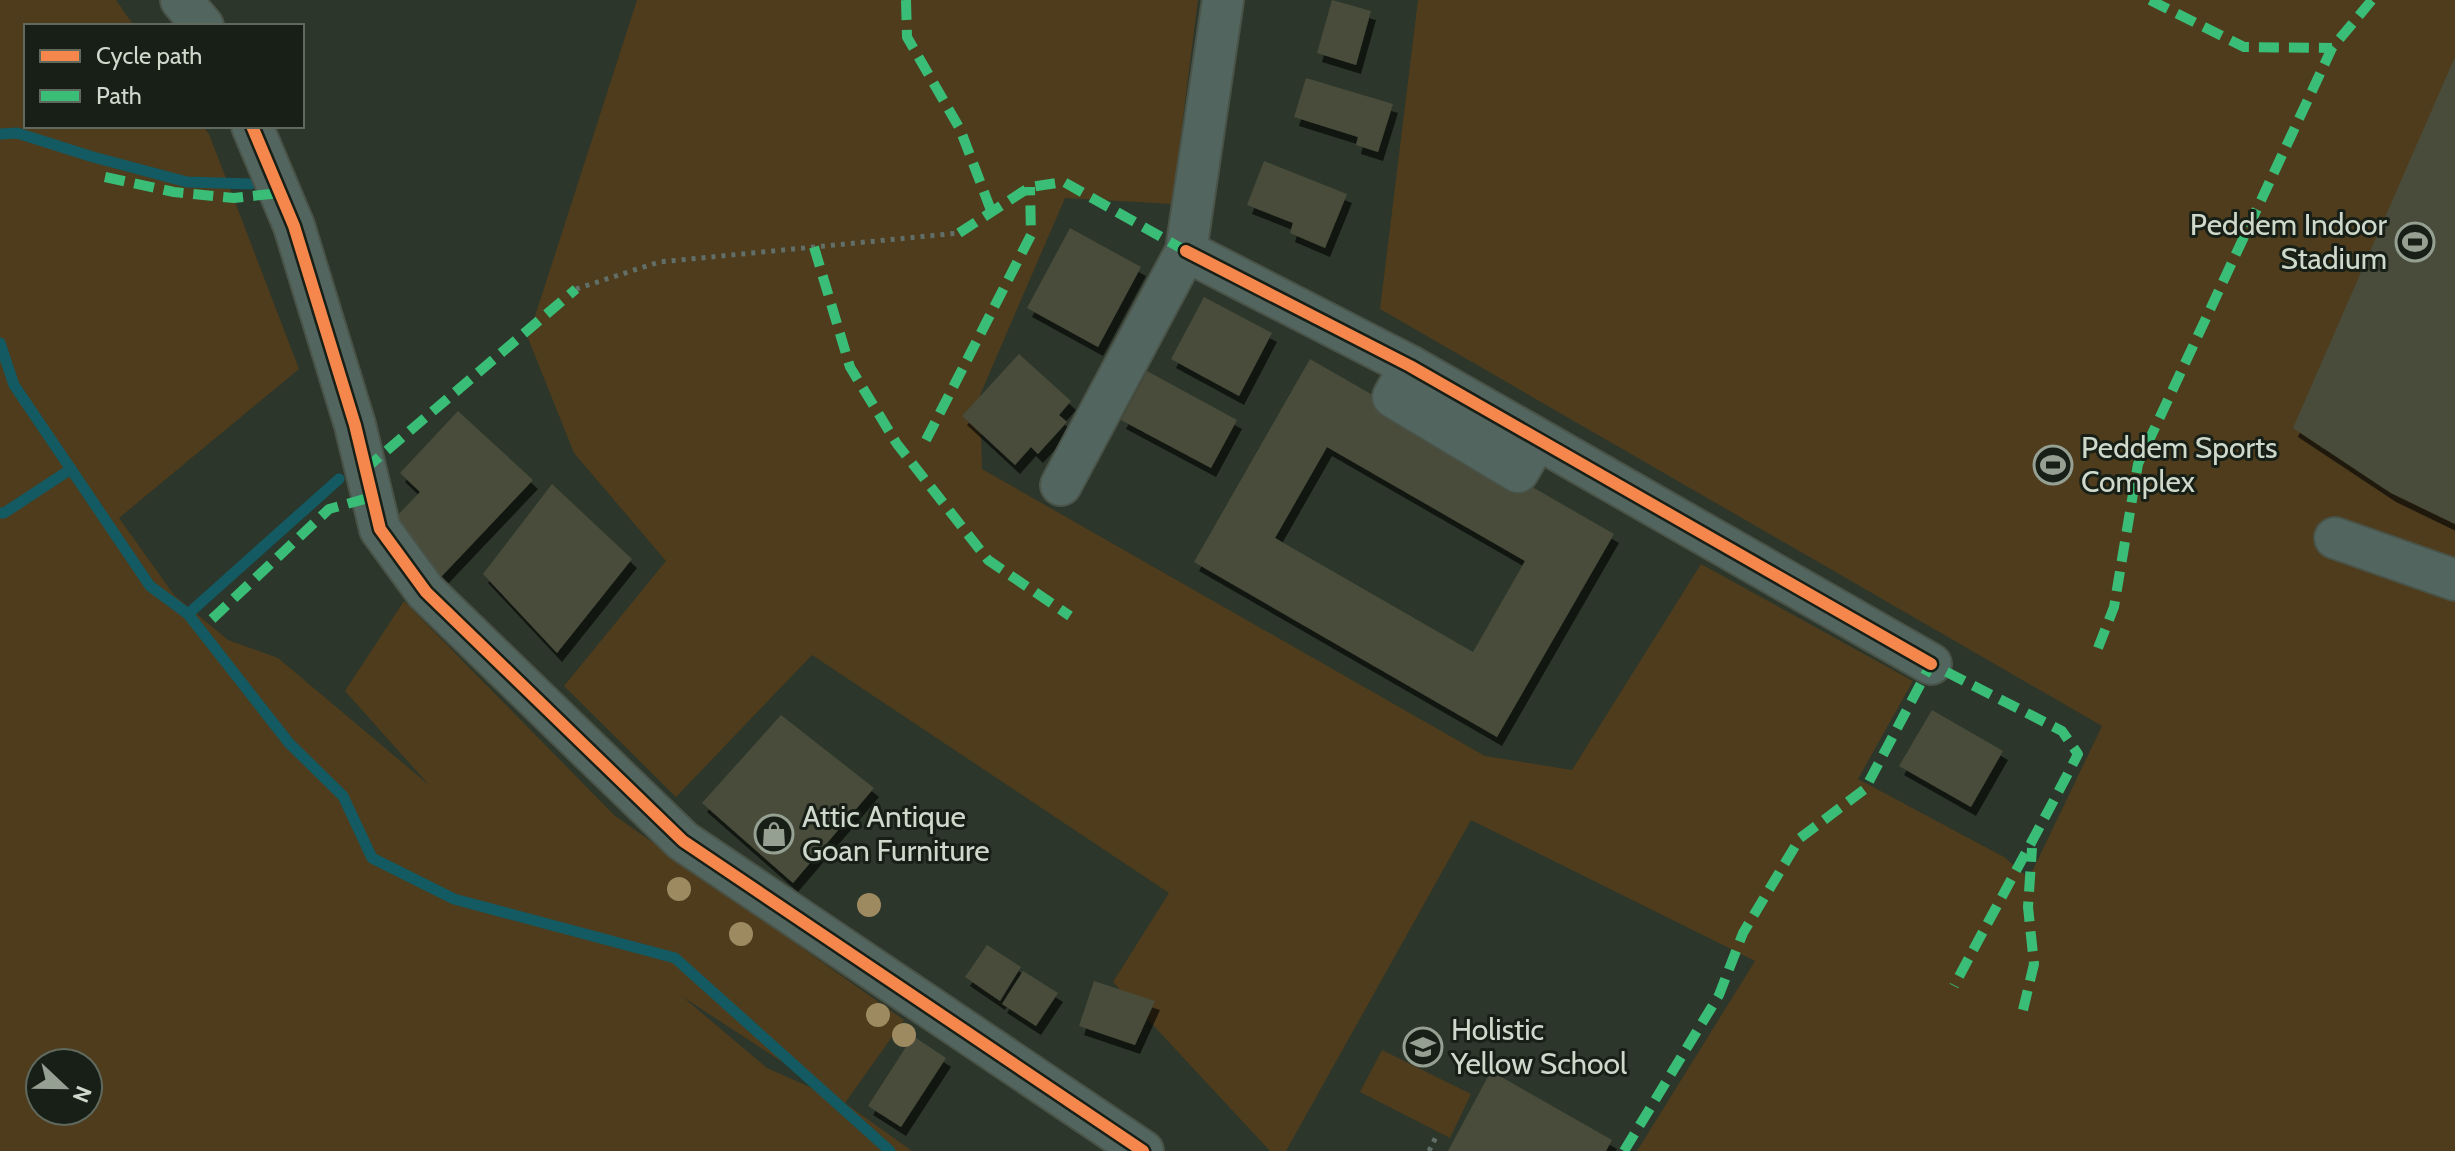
<svg xmlns="http://www.w3.org/2000/svg" width="2455" height="1151" font-family="Cabin,sans-serif">
	<style>
		.green { fill: #4e3c1d; fill-rule: evenodd }
		.lines { fill: none; stroke-linecap: round; stroke-linejoin: round }
		.stream { stroke: #135a62; stroke-width: 11 }
		.building { fill: #484c3a; fill-rule: evenodd; filter: url(#shadow) }
		.minor-casing { stroke: #4a5348; stroke-width: 44 }
		.path { stroke: #616f68; stroke-width: 5; stroke-dasharray: 4 6; stroke-linecap: butt }
		.minor { stroke: #52655f; stroke-width: 40 }
		.quiet { stroke: #3abd76; stroke-width: 10; stroke-dasharray: 20 10; stroke-linecap: butt }
		.cycleway-casing { stroke: #171f16; stroke-width: 17 }
		.cycleway { stroke: #f5874c; stroke-width: 12 }
		.tree { fill: #9e8a61 }
		.labels { text-anchor: middle; stroke-width: 6; stroke-linejoin: round; paint-order: stroke }
		.poi-label { font-size: 30px; fill: #ced9cb; stroke: #171f16; text-anchor: start }
	</style>
	<defs>
		<filter id="shadow"><feDropShadow dx="5" dy="9" stdDeviation="0" flood-color="#0009"/></filter>
	</defs>
	<rect width="100%" height="100%" fill="#2c362a"/>
	<g class="green">
		<path d="M 0,0 L 116,0 L 134,26 L 26,26 L 26,126 L 203,126 L 209,134 L 299,369 L 119,518 L 174,595 L 228,640 L 278,658 L 429,785 L 345,691 L 404,601 L 614,815 L 904,1020 L 845,1103 L 912,1151 L 0,1151 ZM 683,997 L 839,1099 L 839,1100 L 767,1068 ZM 40,1063 L 88,1063 L 88,1111 L 40,1111 Z"/>
		<path d="M 637,0 L 1198,0 L 1172,204 L 1065,198 L 980,395 L 982,469 L 1485,756 L 1572,770 L 1701,564 L 1913,681 L 1858,779 L 2004,857 L 2029,878 L 2102,726 L 1380,309 L 1418,0 L 2455,0 L 2455,1151 L 1637,1151 L 1755,961 L 1471,820 L 1286,1151 L 1270,1151 L 1113,982 L 1169,893 L 812,655 L 676,797 L 564,686 L 666,561 L 574,453 L 528,338 Z"/>
		<path d="M 1382,1050 L 1471,1094 L 1450,1138 L 1360,1092 Z"/>
	</g>
	<g class="lines">
		<g class="stream">
			<path d="M 0,134 L 17,133 L 93,157 L 187,182 L 251,184"/>
			<path d="M 0,343 L 14,385 L 150,586 L 188,614 L 289,743 L 343,796 L 372,858 L 454,899 L 675,958 L 890,1151"/>
			<path d="M 0,513 L 4,513 L 71,469"/>
			<path d="M 188,614 L 339,479"/>
		</g>
	</g>
	<g class="building">
		<path d="M 1332,0 L 1371,11 L 1356,65 L 1317,53 Z"/>
		<path d="M 2455,57 L 2455,524 L 2391,493 L 2293,428 Z"/>
		<path d="M 1306,78 L 1393,104 L 1378,152 L 1356,145 L 1358,137 L 1294,117 Z"/>
		<path d="M 1264,161 L 1347,194 L 1325,248 L 1290,233 L 1293,223 L 1247,205 Z"/>
		<path d="M 1070,228 L 1141,267 L 1098,347 L 1027,308 Z"/>
		<path d="M 1204,297 L 1272,333 L 1239,396 L 1171,359 Z"/>
		<path d="M 1019,354 L 1071,401 L 1059,415 L 1067,422 L 1038,454 L 1031,447 L 1015,465 L 962,416 Z"/>
		<path d="M 1310,359 L 1614,534 L 1497,737 L 1194,562 ZM 1327,447 L 1525,561 L 1473,652 L 1275,538 Z"/>
		<path d="M 1147,371 L 1237,420 L 1211,468 L 1121,420 Z"/>
		<path d="M 458,411 L 533,480 L 441,577 L 387,526 L 420,492 L 400,473 Z"/>
		<path d="M 552,484 L 632,559 L 557,653 L 483,574 Z"/>
		<path d="M 1932,710 L 2003,751 L 1971,807 L 1899,766 Z"/>
		<path d="M 781,715 L 874,788 L 793,883 L 702,803 Z"/>
		<path d="M 987,945 L 1021,967 L 1000,1001 L 965,977 Z"/>
		<path d="M 1023,971 L 1058,993 L 1036,1026 L 1002,1004 Z"/>
		<path d="M 1094,981 L 1155,1001 L 1135,1045 L 1079,1026 Z"/>
		<path d="M 913,1036 L 946,1058 L 901,1127 L 868,1106 Z"/>
		<path d="M 1491,1071 L 1612,1140 L 1606,1151 L 1448,1151 Z"/>
	</g>
	<g class="lines">
		<g class="minor-casing">
			<g id="minor">
				<path d="M 181,0 L 203,26"/>
				<path d="M 252,126 L 294,226 L 355,425 L 380,529 L 426,592 L 683,841 L 1143,1151"/>
				<path d="M 1186,251 L 1410,366 L 1931,664"/>
				<path d="M 1410,366 L 1393,397 L 1518,472 L 1537,439"/>
				<path d="M 1061,485 L 1186,251 L 1223,0"/>
				<path d="M 2335,538 L 2455,580"/>
			</g>
		</g>
		<g class="path">
			<path d="M 576,289 L 659,262 L 959,233"/>
			<path d="M 1429,1151 L 1436,1137"/>
		</g>
		<use href="#minor" class="minor"/>
		<g class="quiet">
			<path d="M 906,0 L 907,37 L 960,129 L 992,213"/>
			<path d="M 2150,0 L 2244,47 L 2332,48"/>
			<path d="M 105,177 L 174,192 L 234,198 L 280,193"/>
			<path d="M 959,233 L 1030,187 L 1064,182 L 1186,251"/>
			<path d="M 814,247 L 850,367 L 897,444 L 988,560 L 1070,616"/>
			<path d="M 926,440 L 1031,235 L 1030,187"/>
			<path d="M 364,470 L 576,289"/>
			<path d="M 212,619 L 329,509 L 372,497"/>
			<path d="M 2098,648 L 2114,607 L 2138,464 L 2332,48 L 2372,0"/>
			<path d="M 2023,1010 L 2034,964 L 2028,907 L 2032,848"/>
			<path d="M 1624,1151 L 1719,995 L 1743,933 L 1800,838 L 1865,789 L 1931,664 L 2062,731 L 2078,754 C 2038,832 1995,908 1954,986"/>
		</g>
		<g class="cycleway-casing">
			<g id="cycleway">
				<path d="M 252,126 L 294,226 L 355,425 L 380,529 L 426,592 L 683,841 L 1143,1151"/>
				<path d="M 1186,251 L 1410,366 L 1931,664"/>
			</g>
		</g>
		<use href="#cycleway" class="cycleway"/>
	</g>
	<g class="tree">
		<circle cx="679" cy="889" r="12"/>
		<circle cx="869" cy="905" r="12"/>
		<circle cx="741" cy="934" r="12"/>
		<circle cx="878" cy="1015" r="12"/>
		<circle cx="904" cy="1035" r="12"/>
	</g>
	<defs>
		<g id="stadium-ring" transform="scale(2)"><circle r="9.5" fill="#171f16" stroke="#95a093" stroke-width="1.5"/><path d="M0-5a6.5 5 0 1 0 0 10a6.5 5 0 1 0 0-10ZM-3.5-1.8h7v3.6h-7Z" fill="#95a093"/></g>
		<g id="shop-ring" transform="scale(2)"><circle r="9.5" fill="#171f16" stroke="#95a093" stroke-width="1.5"/><path d="M-5-2.5h2.3a2.7 3.5 0 0 1 5.4 0H5L5.5 6h-11ZM-1.5-2.5h3a1.5 2.3 0 0 0-3 0Z" fill="#95a093"/></g>
		<g id="school-ring" transform="scale(2)"><circle r="9.5" fill="#171f16" stroke="#95a093" stroke-width="1.5"/><path d="M0-5L7-2L0 1L-7-2ZM-4 1L0 2.5L4 1V4Q0 6-4 4Z" fill="#95a093"/></g>
	</defs>
	<g fill-rule="evenodd">
		<use href="#stadium-ring" x="2415" y="242"/>
		<use href="#stadium-ring" x="2053" y="465"/>
		<use href="#shop-ring" x="774" y="834"/>
		<use href="#school-ring" x="1423" y="1047"/>
	</g>
	<g class="labels">
		<g class="poi-label">
			<text x="2387" y="235" text-anchor="end">Peddem Indoor<tspan x="2387" dy="34">Stadium</tspan></text>
			<text x="2081" y="458">Peddem Sports<tspan x="2081" dy="34">Complex</tspan></text>
			<text x="802" y="827">Attic Antique<tspan x="802" dy="34">Goan Furniture</tspan></text>
			<text x="1451" y="1040">Holistic<tspan x="1451" dy="34">Yellow School</tspan></text>
		</g>
	</g>
	<rect x="24" y="24" width="280" height="104" fill="#171f16" stroke="#60695e" stroke-width="2"/>
	<rect x="40" y="50" width="40" height="12" fill="#f5874c" stroke="#60695e" stroke-width="2"/>
	<text x="96" y="64" font-size="24" fill="#ced9cb">Cycle path</text>
	<rect x="40" y="90" width="40" height="12" fill="#3abd76" stroke="#60695e" stroke-width="2"/>
	<text x="96" y="104" font-size="24" fill="#ced9cb">Path</text>
	<g transform="translate(64 1087) rotate(112)"><circle r="38" fill="#171f16" stroke="#60695e" stroke-width="2"/>
	<path d="M0-6L14 30L0 20L-14 30Z" fill="#95a093"/>
	<text y="-12" font-size="22" font-weight="bold" text-anchor="middle" fill="#ced9cb">N</text>
	</g>
</svg>
